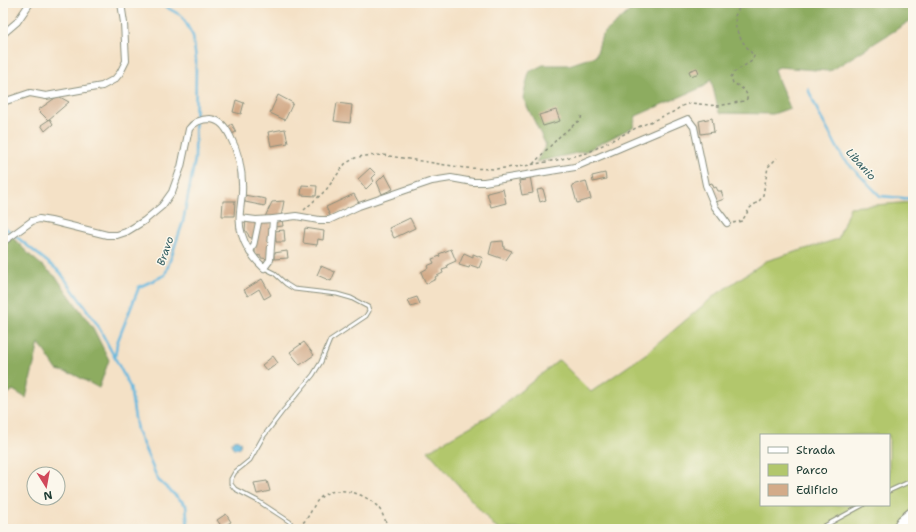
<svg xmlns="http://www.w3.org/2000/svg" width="916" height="532" font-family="'Shantell Sans',sans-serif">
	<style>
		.green { fill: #b2c76c; stroke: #688250; fill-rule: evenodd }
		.forest { fill: #8dac60; stroke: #56744a }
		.water { fill: #62b7df; stroke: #407a8a }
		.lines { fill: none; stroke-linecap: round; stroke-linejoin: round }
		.stream { stroke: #62b7df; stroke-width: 2.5 }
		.building { fill: #d3ab89 }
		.service-casing { stroke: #8a8f7d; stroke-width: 5 }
		.pedestrian-casing { stroke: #8a8f7d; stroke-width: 7 }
		.minor-casing { stroke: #8a8f7d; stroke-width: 8 }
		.primary-casing { stroke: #8a8f7d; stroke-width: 12 }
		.path { stroke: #8a8f7d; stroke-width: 1.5; stroke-dasharray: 3 3; stroke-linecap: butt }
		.service { stroke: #fff; stroke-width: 3 }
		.pedestrian { stroke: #fff; stroke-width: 5 }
		.minor { stroke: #fff; stroke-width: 6 }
		.primary { stroke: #fff; stroke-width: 10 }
		.labels { text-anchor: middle; stroke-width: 3; stroke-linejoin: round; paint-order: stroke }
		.water-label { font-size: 11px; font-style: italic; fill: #305c5f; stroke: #fbf7ec }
	</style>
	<rect width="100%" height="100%" fill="#fbf7ec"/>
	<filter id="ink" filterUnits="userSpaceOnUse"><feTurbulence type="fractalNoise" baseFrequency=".025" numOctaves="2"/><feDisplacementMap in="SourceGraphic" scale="8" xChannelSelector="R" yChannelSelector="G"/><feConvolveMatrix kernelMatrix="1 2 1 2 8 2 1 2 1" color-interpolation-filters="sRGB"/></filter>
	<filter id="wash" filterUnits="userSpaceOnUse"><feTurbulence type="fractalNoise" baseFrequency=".012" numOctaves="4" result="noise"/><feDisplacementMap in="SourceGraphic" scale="16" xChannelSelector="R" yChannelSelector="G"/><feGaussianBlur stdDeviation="0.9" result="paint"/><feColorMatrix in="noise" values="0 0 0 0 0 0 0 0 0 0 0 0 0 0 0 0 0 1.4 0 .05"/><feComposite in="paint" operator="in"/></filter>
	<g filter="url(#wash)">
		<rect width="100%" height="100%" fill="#f4e1c6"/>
		<path class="green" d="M 913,202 L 913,529 L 497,529 L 428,451 L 492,414 L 559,360 L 591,392 L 647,353 L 714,296 L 766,261 L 838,239 L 850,207 ZM 761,435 L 889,435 L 889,505 L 761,505 Z"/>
		<g class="forest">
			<path d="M 639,3 L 913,3 L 913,19 L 832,70 L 828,71 L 779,67 L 774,70 L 790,108 L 773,114 L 719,113 L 711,79 L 705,86 L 636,116 L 633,127 L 586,151 L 536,162 L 546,145 L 523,98 L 529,72 L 543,65 L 569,65 L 596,56 L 602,35 Z"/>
			<path d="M 11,236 L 32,257 L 56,277 L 93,328 L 109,360 L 99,388 L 73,374 L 57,370 L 39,343 L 26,398 L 13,390 L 3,398 L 3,242 Z"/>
		</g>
		<circle class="water" cx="236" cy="444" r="4.5"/>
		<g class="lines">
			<g class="stream">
				<path d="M 159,3 L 182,16 L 193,36 L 196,60 L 195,159 L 183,222 L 165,275 L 139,287 L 117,343 L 115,358 L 130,387 L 137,430 L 158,480 L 186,505 L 188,529"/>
				<path d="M 808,89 L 820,116 L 843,158 L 880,196 L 913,199"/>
				<path d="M 3,226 L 60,272 L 97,324 L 115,358"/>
			</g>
		</g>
		<g id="blocks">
			<g class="building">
				<path d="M 697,68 L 699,73 L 691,76 L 689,71 Z"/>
				<path d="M 278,95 L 293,103 L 285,120 L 270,113 Z"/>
				<path d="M 58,96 L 69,102 L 48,120 L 38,110 Z"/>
				<path d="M 236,100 L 244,103 L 241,114 L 233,112 Z"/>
				<path d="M 337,103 L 352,105 L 350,123 L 334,121 Z"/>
				<path d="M 556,110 L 560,121 L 543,126 L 539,115 Z"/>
				<path d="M 712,118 L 714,132 L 701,134 L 699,121 Z"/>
				<path d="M 50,119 L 53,124 L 45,131 L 41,125 Z"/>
				<path d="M 232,124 L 236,132 L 232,134 L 228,127 Z"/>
				<path d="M 285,129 L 288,143 L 271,146 L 268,132 Z"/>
				<path d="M 370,168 L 376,174 L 372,178 L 374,181 L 366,189 L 358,179 Z"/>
				<path d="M 605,173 L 606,179 L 593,182 L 592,176 Z"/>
				<path d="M 385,174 L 393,189 L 382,194 L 377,182 Z"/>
				<path d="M 530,176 L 533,193 L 522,195 L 519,181 L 525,180 L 524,177 Z"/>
				<path d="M 586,181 L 591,199 L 577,203 L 572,185 Z"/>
				<path d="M 712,183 L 714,188 L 716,187 L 718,191 L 721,191 L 724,199 L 716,202 L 709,184 Z"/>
				<path d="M 302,185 L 317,186 L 316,196 L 301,195 Z"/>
				<path d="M 503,189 L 506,203 L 491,207 L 487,193 Z"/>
				<path d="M 543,189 L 546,200 L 540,202 L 537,190 Z"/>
				<path d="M 354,194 L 359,203 L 330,216 L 326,207 Z"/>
				<path d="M 244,195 L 266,199 L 265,206 L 245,202 Z"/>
				<path d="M 223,201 L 235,201 L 234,216 L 222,216 Z"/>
				<path d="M 284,201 L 281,217 L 265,217 L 272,202 Z"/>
				<path d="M 410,218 L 415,228 L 394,238 L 389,228 Z"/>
				<path d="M 246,220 L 257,222 L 254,239 L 249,237 L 248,234 L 245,230 Z"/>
				<path d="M 274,220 L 282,220 L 283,226 L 274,227 Z"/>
				<path d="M 260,221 L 271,222 L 269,259 L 261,258 L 261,256 L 255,255 L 255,245 Z"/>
				<path d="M 305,228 L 324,231 L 323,240 L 318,239 L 317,245 L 303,243 Z"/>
				<path d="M 284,230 L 285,242 L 276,242 L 275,231 Z"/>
				<path d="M 503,241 L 504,248 L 512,251 L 506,260 L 489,254 L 492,242 Z"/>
				<path d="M 451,249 L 456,261 L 447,265 L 448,268 L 442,270 L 443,273 L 435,277 L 436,279 L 426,284 L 421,272 L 428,268 L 427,266 L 434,263 L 432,259 L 440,256 L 439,254 Z"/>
				<path d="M 287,251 L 288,258 L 274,259 L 274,253 Z"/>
				<path d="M 464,253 L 473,257 L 473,254 L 483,258 L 479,268 L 470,265 L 469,268 L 459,265 Z"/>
				<path d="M 321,266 L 335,272 L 331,281 L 317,275 Z"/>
				<path d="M 262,279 L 271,295 L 264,299 L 259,289 L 248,296 L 244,290 Z"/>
				<path d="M 417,297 L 420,304 L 411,307 L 408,300 Z"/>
				<path d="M 304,342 L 314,355 L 300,365 L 290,352 Z"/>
				<path d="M 273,356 L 278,363 L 267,371 L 262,365 Z"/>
				<path d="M 267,481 L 270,491 L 257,494 L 254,483 Z"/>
				<path d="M 226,514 L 231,522 L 222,527 L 217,520 Z"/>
			</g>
		</g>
	</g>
	<g filter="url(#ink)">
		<use href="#blocks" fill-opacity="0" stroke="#8a8f7d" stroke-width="1"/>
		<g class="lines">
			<g class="service-casing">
				<g id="service">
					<path d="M 264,268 L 274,273 L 286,284 L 294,289 L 337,294 L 351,298 L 368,307 L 369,311 L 366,316 L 330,340 L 321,362 L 313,375 L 282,412 L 263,437 L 250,460 L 235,472 L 231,479 L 231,484 L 235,489 L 258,501 L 284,518 L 290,522 L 294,529"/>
					<path d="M 889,491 L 913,480"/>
					<path d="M 819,529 L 863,505"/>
				</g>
			</g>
			<g class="pedestrian-casing">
				<path id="pedestrian" d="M 250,253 L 254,244 L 259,220"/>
			</g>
			<g class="minor-casing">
				<g id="minor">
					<path d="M 3,34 L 17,22 L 30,3"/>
					<path d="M 3,102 L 30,93 L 46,96 L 102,86 L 115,79 L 120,73 L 126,61 L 124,23 L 121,3"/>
					<path d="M 240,218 L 256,220 L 273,219 L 296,216 L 319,220 L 329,220 L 359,206 L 432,181 L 451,178 L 473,182 L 484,182 L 575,167 L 688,119 L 694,127 L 706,185 L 715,207 L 727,223"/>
					<path d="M 3,242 L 32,221 L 39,219 L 51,221 L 107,235 L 117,235 L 126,232 L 144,221 L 162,206 L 172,192 L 181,167 L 189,129 C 194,122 202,119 210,119 C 221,120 226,128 230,136 C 239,153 243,173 242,193 C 241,207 237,221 242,235 C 246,248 254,259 264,268 L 270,260 L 273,219"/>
				</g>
			</g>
			<g class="primary-casing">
				<path id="primary" d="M 897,529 L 902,521 L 913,512"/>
			</g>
			<g class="path">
				<path d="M 533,164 L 560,136 L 581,119 L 582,113"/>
				<path d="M 304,210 L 326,190 L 345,164 L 355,158 L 363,156 L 383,155 L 465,168 L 495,169 L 524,166 L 557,160 L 587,153 L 636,128 L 673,112 L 682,106 L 691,103 L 718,106 L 744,101 L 747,99 C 748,90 740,87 733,83 L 731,77 L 734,72 L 752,61 L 754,56 L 742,41 L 736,29 L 735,16 L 740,6"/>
				<path d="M 733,223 L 742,221 L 750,208 L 760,200 L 763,195 L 768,167 L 777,158"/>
				<path d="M 298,526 C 309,521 311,508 318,500 C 333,483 363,492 377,506 C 384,513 384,523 392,529"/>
			</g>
			<use href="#service" class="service"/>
			<use href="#pedestrian" class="pedestrian"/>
			<use href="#minor" class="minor"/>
			<use href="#primary" class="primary"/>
		</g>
	</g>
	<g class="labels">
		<g class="water-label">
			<text transform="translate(861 164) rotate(48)" y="4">Libanio</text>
			<text transform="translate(165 251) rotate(-71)" y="4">Bravo</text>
		</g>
	</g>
	<rect width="916" height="532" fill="none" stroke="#fbf7ec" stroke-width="16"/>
	<rect x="760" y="434" width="130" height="72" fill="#fbf7ec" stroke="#a3ada2"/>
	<rect x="768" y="447" width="20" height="6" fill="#ffffff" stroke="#a3ada2"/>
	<text x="796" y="454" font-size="12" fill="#1f3d34">Strada</text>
	<rect x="768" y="464" width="20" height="12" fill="#b2c76c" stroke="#a3ada2"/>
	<text x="796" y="474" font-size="12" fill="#1f3d34">Parco</text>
	<rect x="768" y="484" width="20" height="12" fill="#d3ab89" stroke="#a3ada2"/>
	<text x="796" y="494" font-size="12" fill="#1f3d34">Edificio</text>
	<g transform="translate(46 486) rotate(169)"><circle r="19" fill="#fbf7ec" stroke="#a3ada2"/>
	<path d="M0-3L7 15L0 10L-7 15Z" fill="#d1495b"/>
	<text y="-6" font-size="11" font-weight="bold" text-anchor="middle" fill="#1f3d34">N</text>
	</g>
</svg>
